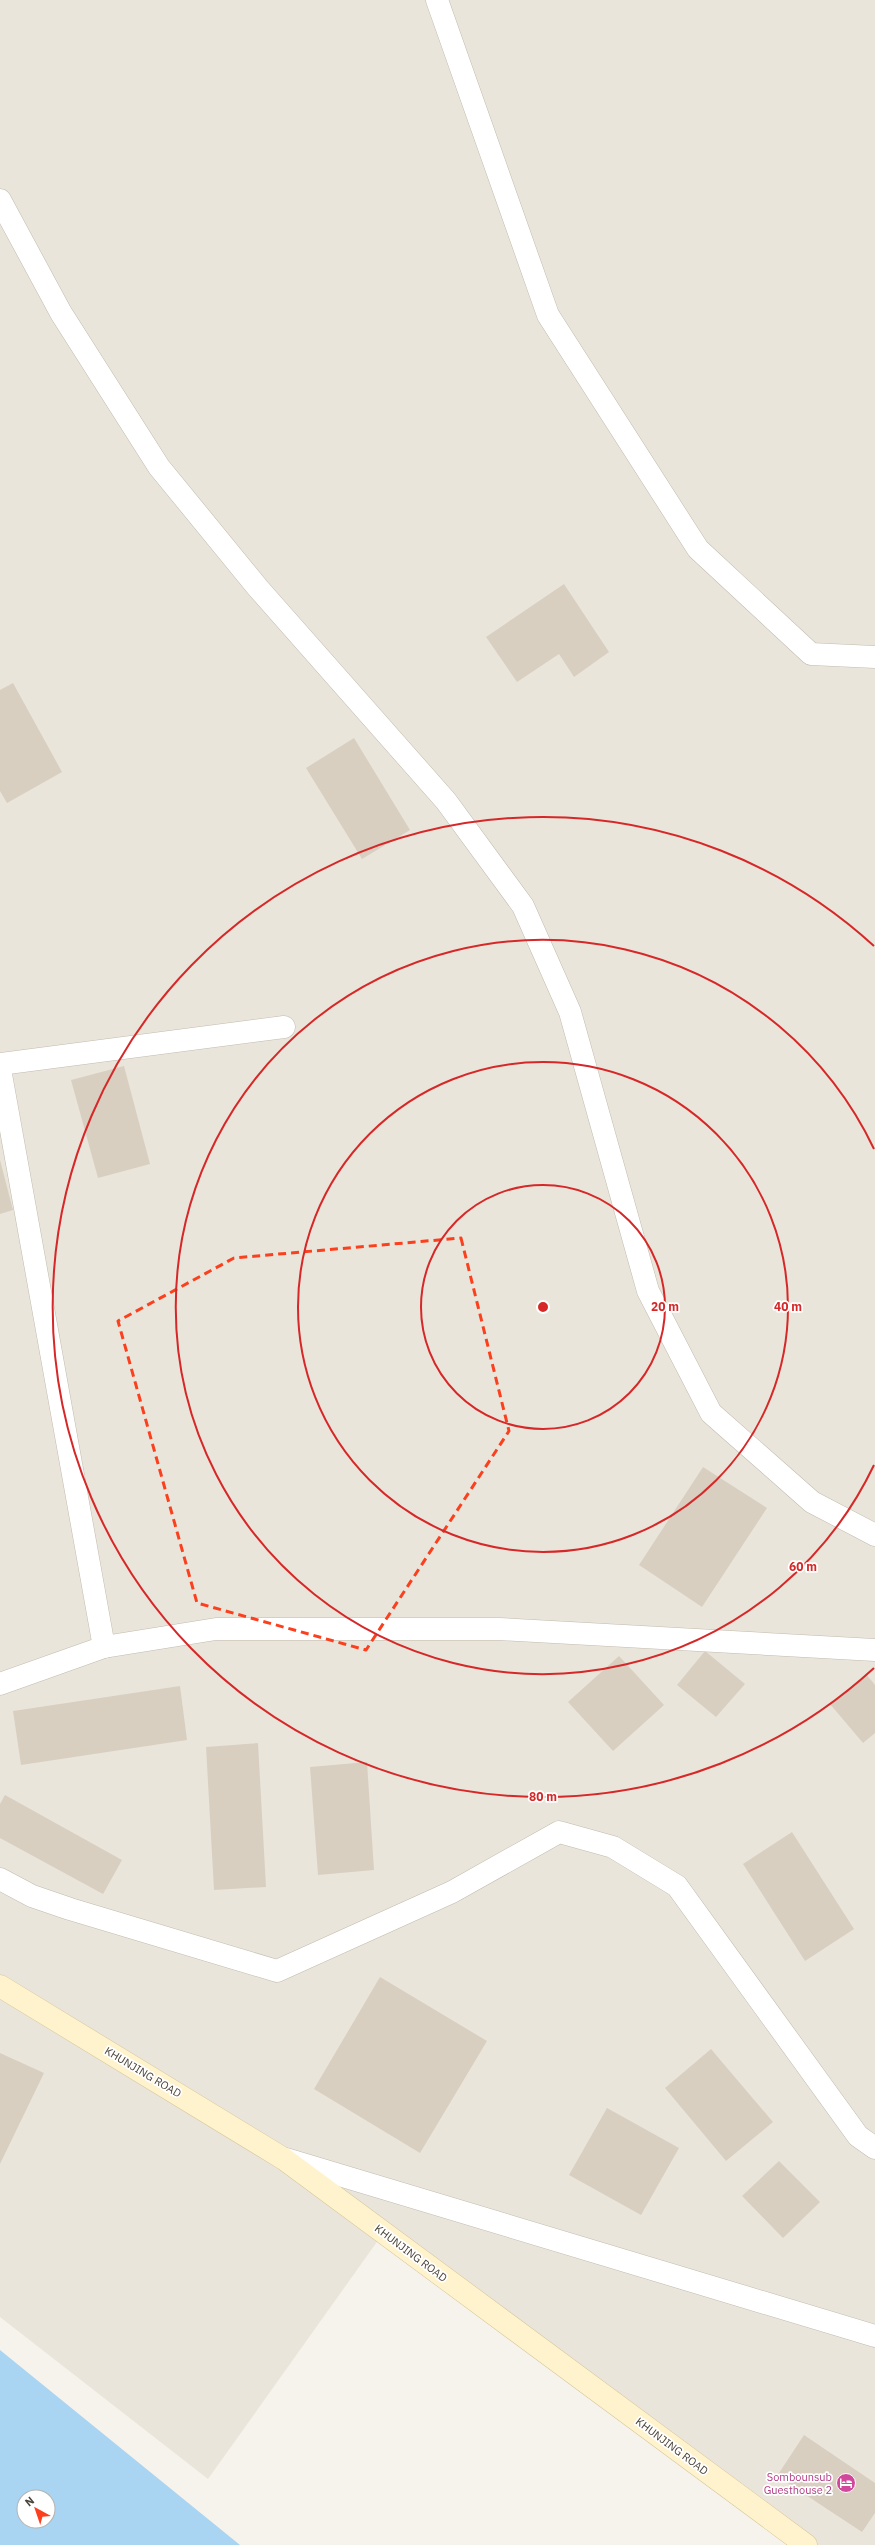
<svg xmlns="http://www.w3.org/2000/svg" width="875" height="2545" font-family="'IBM Plex Sans',sans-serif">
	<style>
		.residential { fill: #eae5da }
		.water { fill: #a9d4f2; fill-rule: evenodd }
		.building { fill: #d8cfc1 }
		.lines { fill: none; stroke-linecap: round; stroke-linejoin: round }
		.service-casing { stroke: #c2bbae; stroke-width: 23 }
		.minor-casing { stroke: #c2bbae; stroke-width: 23 }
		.secondary-casing { stroke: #d6c79b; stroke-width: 23 }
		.service { stroke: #fff; stroke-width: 22 }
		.minor { stroke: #fff; stroke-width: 22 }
		.secondary { stroke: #fff3cd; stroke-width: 22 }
		.marked { fill: none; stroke: #fc3f1d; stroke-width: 3; stroke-dasharray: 8 5; stroke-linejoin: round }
		.ring { fill: none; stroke: #d62828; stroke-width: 2 }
		.labels { text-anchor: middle; stroke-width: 3.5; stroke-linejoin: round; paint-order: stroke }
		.street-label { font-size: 11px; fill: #4b4439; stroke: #fff }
		.hotel-label { font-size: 11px; fill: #b23c85; stroke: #fff; text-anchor: end }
		.centre { fill: #d62828; stroke: #fff; stroke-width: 2 }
		.ring-label { font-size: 12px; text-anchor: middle; font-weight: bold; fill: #d62828; stroke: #fff; stroke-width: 3.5; stroke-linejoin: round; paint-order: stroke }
	</style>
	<rect width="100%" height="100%" fill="#f6f3ec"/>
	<path class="residential" d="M 0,0 L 875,0 L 875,2545 L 806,2545 L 384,2232 L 208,2479 L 0,2317 Z"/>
	<path class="water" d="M 0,2350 L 240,2545 L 0,2545 ZM 24,2497 L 48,2497 L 48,2521 L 24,2521 Z"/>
	<g class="building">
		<path d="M 564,584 L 609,652 L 574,677 L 559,654 L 517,682 L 486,637 Z"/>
		<path d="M 13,683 L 62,772 L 7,803 L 0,791 L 0,690 Z"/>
		<path d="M 354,738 L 410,830 L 362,859 L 306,768 Z"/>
		<path d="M 124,1066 L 150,1164 L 98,1178 L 71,1080 Z"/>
		<path d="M 0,1160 L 13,1210 L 0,1214 Z"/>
		<path d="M 703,1467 L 767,1508 L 702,1607 L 639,1565 Z"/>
		<path d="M 705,1651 L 745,1684 L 716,1717 L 677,1685 Z"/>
		<path d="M 619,1656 L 664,1705 L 613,1751 L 568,1702 Z"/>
		<path d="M 866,1674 L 875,1685 L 875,1733 L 863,1743 L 830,1704 Z"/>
		<path d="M 180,1686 L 187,1740 L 21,1765 L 13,1711 Z"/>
		<path d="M 258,1743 L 266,1887 L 214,1890 L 206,1747 Z"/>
		<path d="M 367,1762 L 374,1870 L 318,1875 L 310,1767 Z"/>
		<path d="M 5,1795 L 122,1860 L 103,1894 L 0,1838 L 0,1804 Z"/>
		<path d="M 792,1832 L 854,1929 L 805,1961 L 743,1864 Z"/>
		<path d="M 380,1977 L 487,2041 L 420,2153 L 314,2089 Z"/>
		<path d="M 711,2049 L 773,2122 L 726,2161 L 665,2088 Z"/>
		<path d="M 0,2053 L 44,2073 L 0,2164 Z"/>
		<path d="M 607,2108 L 679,2148 L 641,2215 L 569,2175 Z"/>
		<path d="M 779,2161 L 820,2202 L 783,2238 L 742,2196 Z"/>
		<path d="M 804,2435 L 875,2483 L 875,2513 L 862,2532 L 777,2476 Z"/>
	</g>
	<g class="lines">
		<g class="service-casing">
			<g id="service">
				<path d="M 437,0 L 548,315 L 698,549 L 811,654 L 875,657"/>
				<path d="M 0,1064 L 284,1027"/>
				<path d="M 0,1069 L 104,1647"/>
				<path d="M 0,1879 L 32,1896 L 70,1909 L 277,1971 L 452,1892 L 559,1832 L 613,1847 L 677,1886 L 858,2136 L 875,2148"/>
			</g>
		</g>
		<g class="minor-casing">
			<g id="minor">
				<path d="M 0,200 L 61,313 L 159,467 L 258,588 L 446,801 L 523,906 L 570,1012 L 648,1291 L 711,1413 L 812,1502 L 875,1535"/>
				<path d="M 0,1684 L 104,1647 L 216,1629 L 499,1629 L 875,1650"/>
				<path d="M 286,2159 L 875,2336"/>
			</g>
		</g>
		<g class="secondary-casing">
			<path id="secondary" d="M 0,1986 L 284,2159 L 806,2545"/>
		</g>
		<use href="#service" class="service"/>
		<use href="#minor" class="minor"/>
		<use href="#secondary" class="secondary"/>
	</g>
	<path class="marked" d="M 461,1238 L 509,1431 L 366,1650 L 197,1603 L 118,1321 L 234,1258 Z"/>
	<g class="ring">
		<circle cx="543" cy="1307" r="122"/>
		<circle cx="543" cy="1307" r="245"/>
		<path d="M874 1465A367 367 0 1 1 874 1149"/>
		<path d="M874 1668A490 490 0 1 1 874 946"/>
	</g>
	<defs>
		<g id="hotel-disc" transform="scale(1)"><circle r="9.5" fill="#d1479c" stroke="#fff"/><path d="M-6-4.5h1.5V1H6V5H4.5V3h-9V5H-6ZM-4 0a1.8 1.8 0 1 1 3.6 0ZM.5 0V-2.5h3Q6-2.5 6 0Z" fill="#fff"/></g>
	</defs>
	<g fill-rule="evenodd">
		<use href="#hotel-disc" x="846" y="2483"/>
	</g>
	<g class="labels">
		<g class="street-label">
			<text transform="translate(143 2072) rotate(31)" y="4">KHUNJING ROAD</text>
			<text transform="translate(411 2253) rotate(37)" y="4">KHUNJING ROAD</text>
			<text transform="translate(672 2446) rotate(37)" y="4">KHUNJING ROAD</text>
		</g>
		<g class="hotel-label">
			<text x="832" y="2481">Sombounsub<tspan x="832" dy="13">Guesthouse 2</tspan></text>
		</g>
	</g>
	<circle cx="543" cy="1307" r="6" class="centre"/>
	<g class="ring-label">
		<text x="665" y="1311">20 m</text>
		<text x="788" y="1311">40 m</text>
		<text x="803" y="1571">60 m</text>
		<text x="543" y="1801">80 m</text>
	</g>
	<g transform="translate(36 2509) rotate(320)"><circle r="19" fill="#ffffff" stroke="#b7b4b0"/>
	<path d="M0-3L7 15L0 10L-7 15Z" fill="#fc3f1d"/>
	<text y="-6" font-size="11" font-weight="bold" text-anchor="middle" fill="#4b4439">N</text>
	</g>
</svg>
